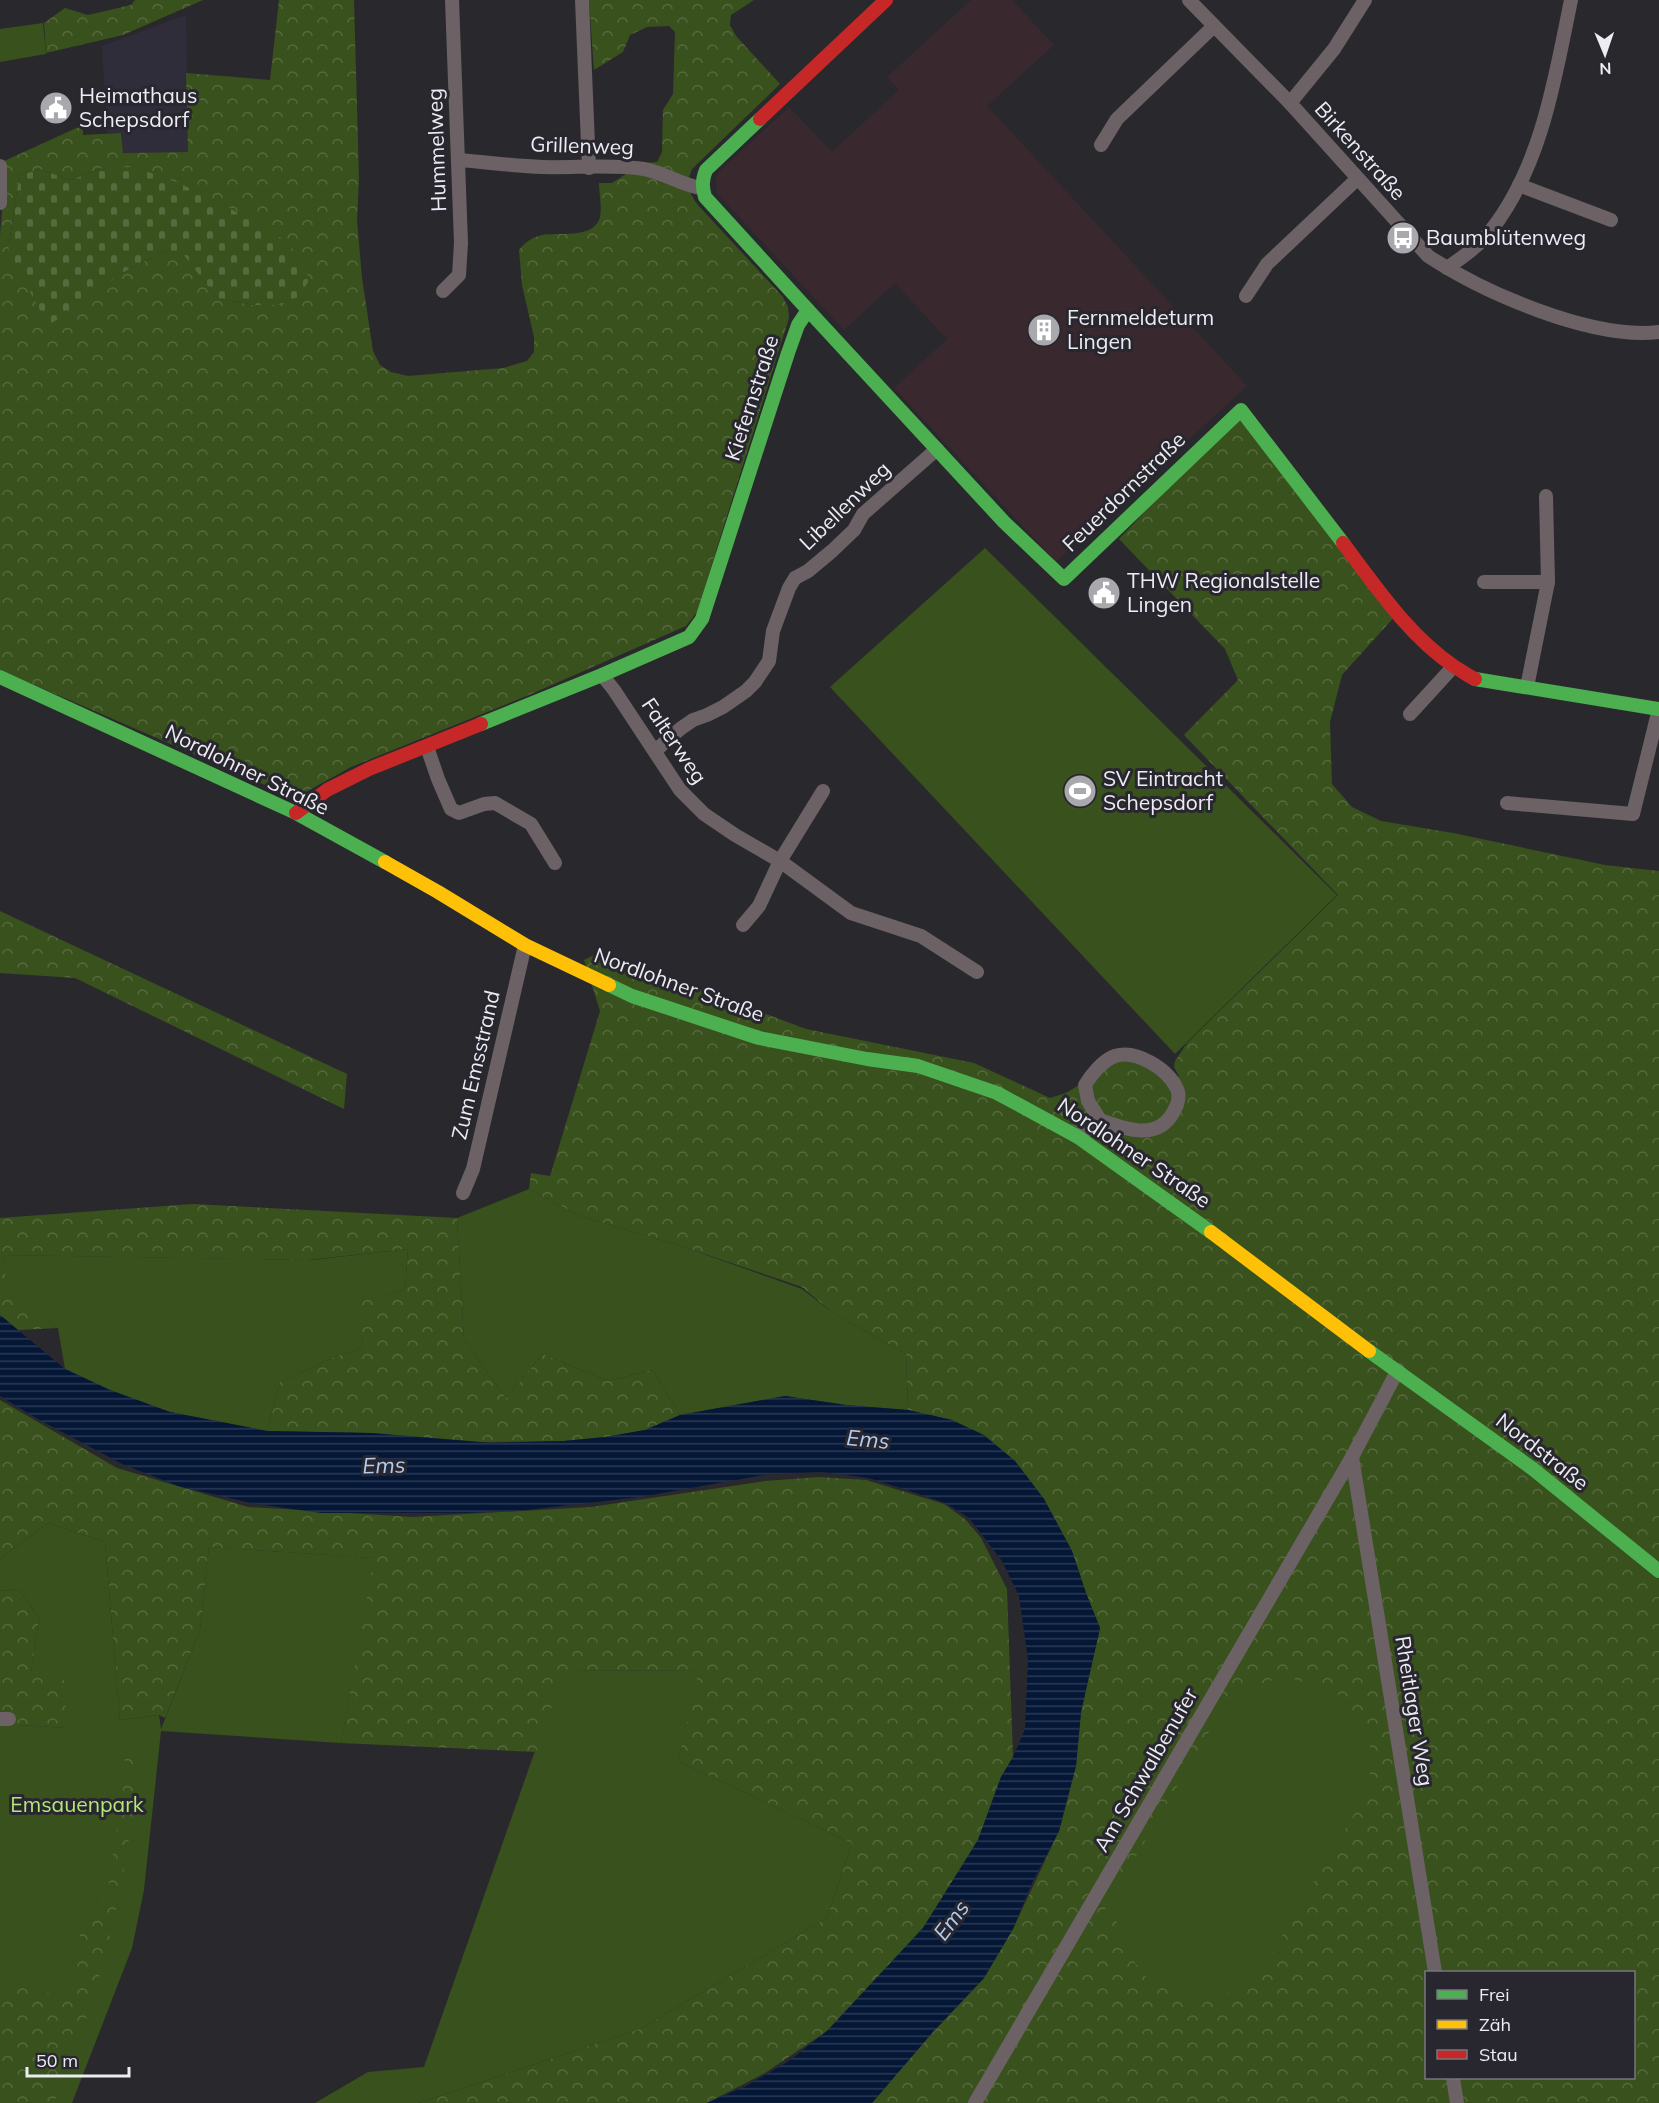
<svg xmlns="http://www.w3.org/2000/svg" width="1659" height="2103" font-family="Mulish,sans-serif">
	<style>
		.commercial { fill: #39292f }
		.built { fill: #2f2d3a }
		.green { fill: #39511d }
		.forest { fill: url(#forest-crowns); fill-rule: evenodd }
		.cemetery { fill: url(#cemetery-stones) }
		.water { fill: url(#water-rules) }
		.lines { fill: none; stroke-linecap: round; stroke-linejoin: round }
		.street { stroke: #6c6164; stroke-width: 14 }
		.fast { stroke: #4caf50; stroke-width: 14 }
		.slow { stroke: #ffc107; stroke-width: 14 }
		.jam { stroke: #c62828; stroke-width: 14 }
		.labels { text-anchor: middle; stroke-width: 6; stroke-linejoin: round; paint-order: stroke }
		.poi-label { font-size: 21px; fill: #edecf2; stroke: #28272f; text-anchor: start }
		.street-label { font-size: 21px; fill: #edecf2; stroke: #28272f }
		.park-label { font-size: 21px; fill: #b3e779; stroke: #28272f }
		.water-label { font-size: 22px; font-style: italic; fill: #b2ccf2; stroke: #28272f }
	</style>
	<defs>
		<pattern id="forest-crowns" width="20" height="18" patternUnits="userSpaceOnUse" patternTransform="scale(1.5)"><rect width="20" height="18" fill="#39511d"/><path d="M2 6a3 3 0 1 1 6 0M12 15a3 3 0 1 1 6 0" fill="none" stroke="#566a3e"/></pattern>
		<pattern id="cemetery-stones" width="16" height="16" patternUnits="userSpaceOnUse" patternTransform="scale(1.5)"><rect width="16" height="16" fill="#39511d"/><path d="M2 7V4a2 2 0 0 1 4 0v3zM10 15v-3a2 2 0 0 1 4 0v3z" fill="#566a3e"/></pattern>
		<pattern id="water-rules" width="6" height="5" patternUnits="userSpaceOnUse" patternTransform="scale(1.5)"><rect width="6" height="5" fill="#051736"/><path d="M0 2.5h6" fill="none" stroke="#2a3954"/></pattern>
	</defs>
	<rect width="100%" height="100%" fill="#29292d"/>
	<path class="commercial" d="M 971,0 L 1012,0 L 1054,45 L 987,106 L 1247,386 L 1056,562 L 894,388 L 947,339 L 895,283 L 844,330 L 717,193 L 716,184 L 716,176 L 722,169 L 789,107 L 832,152 L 899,90 L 887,77 Z"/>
	<path class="built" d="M 186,15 L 188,152 L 122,153 L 122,133 L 107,133 L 102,46 Z"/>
	<g class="green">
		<path d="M 43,23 L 46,54 L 0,62 L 0,29 Z"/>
		<path d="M 985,548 L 1337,895 L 1175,1054 L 830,687 Z"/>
		<path d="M 529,1189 L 580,1216 L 684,1247 L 802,1289 L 833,1313 L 906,1354 L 908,1410 L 846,1405 L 785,1396 L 680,1415 L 653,1370 L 608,1381 L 543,1354 L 506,1398 L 464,1340 L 457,1218 Z"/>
		<path d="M 408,1249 L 405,1289 L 360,1302 L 363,1348 L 337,1356 L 280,1382 L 267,1431 L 170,1412 L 110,1390 L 65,1369 L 58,1328 L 6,1293 L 3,1255 L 312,1260 Z"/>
		<path d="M 1347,1477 L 1426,1984 L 1172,2065 L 1064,1969 Z"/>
		<path d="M 48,1523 L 105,1542 L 120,1720 L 159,1715 L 161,1729 L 200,1630 L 209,1547 L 375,1558 L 341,1743 L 161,1731 L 144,1890 L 132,1948 L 72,2103 L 0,2103 L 0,1724 L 67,1728 L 31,1672 L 39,1618 L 18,1589 L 0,1591 L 0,1559 Z"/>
		<path d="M 700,1670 L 678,1761 L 852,1843 L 827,1918 L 642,2028 L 419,2103 L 315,2103 L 368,2072 L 424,2067 L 563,1671 Z"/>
	</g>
	<g class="forest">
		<path d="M 135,0 L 203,0 L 123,35 L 46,53 L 44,23 L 65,8 L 88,15 L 131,5 Z"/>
		<path d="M 279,0 L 354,0 L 359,179 L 357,220 L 362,278 L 373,351 L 380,365 L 391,372 L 408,376 L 503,368 L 527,361 L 534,352 L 534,337 L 522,285 L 519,250 C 525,242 533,237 542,235 C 557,232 591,239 599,220 C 603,211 599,193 599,183 L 612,183 L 643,163 L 657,162 L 662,152 L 663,110 L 673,94 L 675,32 L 669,26 L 647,27 L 630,35 L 623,52 L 594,70 L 589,0 L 754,0 L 731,15 L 730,25 L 736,36 L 780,84 L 692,169 C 686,184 688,191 697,204 L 783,297 L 788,307 L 789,318 L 697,612 L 686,626 L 529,695 L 351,767 L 295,798 L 0,670 L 0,236 L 5,172 L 2,162 L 83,125 L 83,135 L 121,133 L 123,153 L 188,152 L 186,73 L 270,80 ZM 103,168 L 280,305 L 255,305 L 218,299 L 184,254 L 164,251 L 122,273 L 8,251 L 19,176 L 39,169 L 71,180 Z"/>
		<path d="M 1241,411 L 1396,615 L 1342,675 L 1330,722 L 1332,784 L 1352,807 L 1381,821 L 1453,833 L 1605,865 L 1659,871 L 1659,2103 L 872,2103 L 932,2033 L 984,1978 L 1013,1929 L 1059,1831 L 1076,1766 L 1081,1712 L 1100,1628 L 1086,1593 L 1072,1551 L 1044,1499 L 1015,1461 L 952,1420 L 908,1410 L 906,1354 L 833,1313 L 802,1287 L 684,1247 L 580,1216 L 529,1189 L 531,1173 L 550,1176 L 600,1011 L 584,960 L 601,952 L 806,1029 L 974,1063 L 1050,1098 L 1066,1093 L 1127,1056 L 1172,1082 L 1179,1076 L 1174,1067 L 1175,1061 L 1187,1043 L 1338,895 L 1184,735 L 1238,680 L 1225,649 L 1119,539 ZM 1287,1677 L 1336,1692 L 1367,1731 L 1372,1756 L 1369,1784 L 1357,1809 L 1269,1958 L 1251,1980 L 1221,1996 L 1189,1998 L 1150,1982 L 1124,1949 L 1116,1919 L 1103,1913 L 1215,1722 C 1241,1691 1246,1686 1287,1677 ZM 1426,1972 L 1634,1972 L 1634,2078 L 1426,2078 Z"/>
		<path d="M 0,911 L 347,1074 L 344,1109 L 75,978 L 0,973 Z"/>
		<path d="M 193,1204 L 457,1218 L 464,1340 L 506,1398 L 543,1354 L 608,1381 L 653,1370 L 680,1415 L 645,1430 L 605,1437 L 564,1441 L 482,1442 L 371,1433 L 267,1431 L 280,1382 L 337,1356 L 363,1348 L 359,1302 L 405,1289 L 408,1249 L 308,1260 L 3,1255 L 7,1293 L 58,1328 L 18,1330 L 0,1315 L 0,1218 Z"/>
		<path d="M 0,1400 L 117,1468 L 248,1507 L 413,1517 L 591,1507 L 765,1481 L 819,1477 L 866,1480 L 944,1504 L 966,1520 L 981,1538 L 1007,1589 L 1013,1757 L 1001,1777 L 978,1840 L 923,1928 L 827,2031 L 765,2073 L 707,2103 L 419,2103 L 642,2028 L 827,1918 L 852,1843 L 678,1761 L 699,1670 L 564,1671 L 536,1752 L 341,1743 L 374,1558 L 209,1547 L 200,1630 L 165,1718 L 159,1715 L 120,1720 L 105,1542 L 48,1523 L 0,1559 Z"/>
		<path d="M 18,1589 L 39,1618 L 31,1672 L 64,1679 L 67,1728 L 0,1724 L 0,1591 Z"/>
		<path d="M 138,1738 C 135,1829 117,1921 90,2008 C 79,2040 66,2072 54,2103 L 0,2103 L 0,1981 L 70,1998 L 79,1970 L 76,1962 L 76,1950 L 83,1924 L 96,1908 L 108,1889 L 123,1790 L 126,1740 Z"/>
	</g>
	<path class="cemetery" d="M 134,167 L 179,183 L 226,206 L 286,241 L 307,269 L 308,282 L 299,297 L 280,305 L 255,305 L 218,299 L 184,255 L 164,251 L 122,273 L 52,323 L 46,321 L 8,251 L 19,176 L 39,169 L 71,180 L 103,168 Z"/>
	<path class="water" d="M 0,1315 L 65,1369 L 110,1390 L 170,1412 L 267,1431 L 371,1433 L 490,1443 L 564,1441 L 605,1437 L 645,1430 L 680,1415 L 785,1396 L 846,1405 L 908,1410 L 952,1420 L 984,1435 L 1015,1461 L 1044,1499 L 1072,1551 L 1086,1593 L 1100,1628 L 1081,1712 L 1076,1766 L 1059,1831 L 1032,1883 L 1013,1929 L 984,1978 L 932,2033 L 872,2103 L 707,2103 L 746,2086 L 789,2061 L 827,2031 L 923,1928 L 978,1840 L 1001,1777 L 1013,1757 L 1025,1729 L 1028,1659 L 1019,1596 L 1002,1561 L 969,1518 L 945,1503 L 907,1490 L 868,1478 L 822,1472 L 770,1474 L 640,1497 L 527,1510 L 467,1513 L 321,1513 L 251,1503 L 178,1486 L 122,1464 L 36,1418 L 0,1396 Z"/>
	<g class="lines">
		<g class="street">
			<path d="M 582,0 L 589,168"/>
			<path d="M 1189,0 L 1290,103 L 1428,256 C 1484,293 1592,340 1659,332"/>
			<path d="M 1290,103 L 1334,49 L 1365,0"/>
			<path d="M 1101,145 L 1117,119 L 1214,26"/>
			<path d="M 459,160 C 486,162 514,166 542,167 C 576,168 611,164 644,169 C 665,173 681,185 701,188"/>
			<path d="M 0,166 L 0,203"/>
			<path d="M 1519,185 L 1611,220"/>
			<path d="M 1447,268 C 1463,257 1480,245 1492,229 C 1542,164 1555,78 1571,0"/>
			<path d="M 443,291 L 459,275 L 461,243 L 452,0"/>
			<path d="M 1246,296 L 1267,264 L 1357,179"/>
			<path d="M 1484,582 L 1548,582"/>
			<path d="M 602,675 L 614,690 L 680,790 L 704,814 L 735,835 L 780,861 L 851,913 L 921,936 L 977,972"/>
			<path d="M 1527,687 L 1548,582 L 1546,496"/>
			<path d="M 1410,714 L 1453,667"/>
			<path d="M 427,747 L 438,779 L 451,809 L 459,813 L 484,804 L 495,803 L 531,824 L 555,863"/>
			<path d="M 655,751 L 680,729 L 693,720 L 707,715 L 723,707 L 746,691 L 755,682 L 769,661 L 773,631 L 789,588 L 795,578 L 808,571 L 832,551 L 854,530 L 863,514 L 937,449"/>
			<path d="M 1507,803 L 1633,814 L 1659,709"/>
			<path d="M 743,925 L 759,906 L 780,861 L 823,791"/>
			<path d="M 1078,1137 L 1100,1120 C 1126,1129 1158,1142 1174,1111 C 1178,1105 1180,1095 1177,1089 C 1168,1069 1136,1049 1115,1056 C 1103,1060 1091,1075 1085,1085 L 1088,1101 L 1100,1120"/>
			<path d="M 463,1193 L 473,1169 L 525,945"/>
			<path d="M 1352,1457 L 1435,1972"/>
			<path d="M 0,1719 L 9,1719"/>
			<path d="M 1453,2078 L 1457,2103"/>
			<path d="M 975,2103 L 1352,1457 L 1398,1370"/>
		</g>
		<g class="fast">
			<path d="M 808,310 L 1004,522 L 1064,579 L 1241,410 L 1343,543"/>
			<path d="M 0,677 L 296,813 L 385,862"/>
			<path d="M 1475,679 L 1659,709"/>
			<path d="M 481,724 L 602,675 L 689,637 L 702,619 L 788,353 L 798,325 L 808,310 L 705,197 C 702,187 702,180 706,170 L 760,119"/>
			<path d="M 609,985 L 632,996 L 759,1038 L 867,1059 L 918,1066 L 997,1093 L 1078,1137 L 1211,1232"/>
			<path d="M 1369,1351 L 1533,1469 L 1659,1571"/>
		</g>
		<g class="slow">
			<path d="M 385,862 L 438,892 L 525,945 L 609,985"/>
			<path d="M 1211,1232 L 1369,1351"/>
		</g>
		<g class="jam">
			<path d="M 760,119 L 886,0"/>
			<path d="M 1343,543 C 1376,587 1409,636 1455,667 C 1462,671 1468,676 1475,679"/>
			<path d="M 296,813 L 327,790 L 369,769 L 481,724"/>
		</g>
	</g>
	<defs>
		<g id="civic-disc" transform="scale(1.725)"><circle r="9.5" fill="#a8a8ad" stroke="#28272f"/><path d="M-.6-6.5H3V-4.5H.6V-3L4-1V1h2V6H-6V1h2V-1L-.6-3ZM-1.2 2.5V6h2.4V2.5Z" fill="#fff"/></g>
		<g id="bus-disc" transform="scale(1.725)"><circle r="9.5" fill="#a8a8ad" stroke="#28272f"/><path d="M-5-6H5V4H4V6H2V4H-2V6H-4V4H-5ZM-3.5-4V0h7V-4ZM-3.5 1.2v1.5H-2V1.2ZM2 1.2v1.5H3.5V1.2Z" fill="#fff"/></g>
		<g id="building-disc" transform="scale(1.725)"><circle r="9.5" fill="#a8a8ad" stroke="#28272f"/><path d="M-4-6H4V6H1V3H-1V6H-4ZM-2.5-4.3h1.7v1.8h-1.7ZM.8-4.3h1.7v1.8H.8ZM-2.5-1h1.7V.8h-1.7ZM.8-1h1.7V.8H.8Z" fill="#fff"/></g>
		<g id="stadium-disc" transform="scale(1.725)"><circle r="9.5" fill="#a8a8ad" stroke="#28272f"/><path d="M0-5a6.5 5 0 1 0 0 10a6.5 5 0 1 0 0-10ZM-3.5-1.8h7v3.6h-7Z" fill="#fff"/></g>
	</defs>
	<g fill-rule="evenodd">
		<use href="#civic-disc" x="56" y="108"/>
		<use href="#bus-disc" x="1403" y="238"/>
		<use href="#building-disc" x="1044" y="330"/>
		<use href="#civic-disc" x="1104" y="593"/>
		<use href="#stadium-disc" x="1080" y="791"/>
	</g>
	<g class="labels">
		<g class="poi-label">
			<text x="79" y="103">Heimathaus<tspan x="79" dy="24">Schepsdorf</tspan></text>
			<text x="1426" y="245">Baumblütenweg</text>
			<text x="1067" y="325">Fernmeldeturm<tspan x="1067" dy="24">Lingen</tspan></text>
			<text x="1127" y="588">THW Regionalstelle<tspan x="1127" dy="24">Lingen</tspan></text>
			<text x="1103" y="786">SV Eintracht<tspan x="1103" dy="24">Schepsdorf</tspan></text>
		</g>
		<g class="street-label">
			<text transform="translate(582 146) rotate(2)" y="7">Grillenweg</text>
			<text transform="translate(437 150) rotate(-92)" y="7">Hummelweg</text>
			<text transform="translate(1360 151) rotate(48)" y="7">Birkenstraße</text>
			<text transform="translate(752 398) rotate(-72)" y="7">Kiefernstraße</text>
			<text transform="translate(1124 492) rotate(-44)" y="7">Feuerdornstraße</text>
			<text transform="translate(845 506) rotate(-44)" y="7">Libellenweg</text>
			<text transform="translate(674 741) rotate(56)" y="7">Falterweg</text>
			<text transform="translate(247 770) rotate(26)" y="7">Nordlohner Straße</text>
			<text transform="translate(679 985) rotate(20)" y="7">Nordlohner Straße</text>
			<text transform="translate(476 1065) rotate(-77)" y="7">Zum Emsstrand</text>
			<text transform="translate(1134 1153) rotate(34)" y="7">Nordlohner Straße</text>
			<text transform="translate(1542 1452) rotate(38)" y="7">Nordstraße</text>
			<text transform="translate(1414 1711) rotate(81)" y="7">Rheitlager Weg</text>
			<text transform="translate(1146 1770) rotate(-60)" y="7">Am Schwalbenufer</text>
		</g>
		<g class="park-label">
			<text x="77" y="1812">Emsauenpark</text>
		</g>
		<g class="water-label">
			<text transform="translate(868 1439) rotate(5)" y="8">Ems</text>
			<text transform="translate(384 1465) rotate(-1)" y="8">Ems</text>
			<text transform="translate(951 1920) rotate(-53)" y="8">Ems</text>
		</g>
	</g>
	<rect x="1425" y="1971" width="210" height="108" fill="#28272f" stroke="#77767d" stroke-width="1.5"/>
	<rect x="1437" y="1990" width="30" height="9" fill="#4caf50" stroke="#77767d" stroke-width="1.5"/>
	<text x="1479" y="2001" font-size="18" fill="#edecf2">Frei</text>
	<rect x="1437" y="2020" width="30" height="9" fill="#ffc107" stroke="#77767d" stroke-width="1.5"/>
	<text x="1479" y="2031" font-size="18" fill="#edecf2">Zäh</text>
	<rect x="1437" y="2050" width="30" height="9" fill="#c62828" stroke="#77767d" stroke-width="1.5"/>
	<text x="1479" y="2061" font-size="18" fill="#edecf2">Stau</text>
	<g transform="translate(1605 54) rotate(178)" stroke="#28272f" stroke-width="4.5" paint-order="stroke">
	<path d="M0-4.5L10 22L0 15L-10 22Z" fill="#edecf2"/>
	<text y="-9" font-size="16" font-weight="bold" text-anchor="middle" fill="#edecf2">N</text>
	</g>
	<path d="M27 2067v9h102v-9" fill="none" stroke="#edecf2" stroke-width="3"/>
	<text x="36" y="2067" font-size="18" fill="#edecf2" stroke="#28272f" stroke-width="4.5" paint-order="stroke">50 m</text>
</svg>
